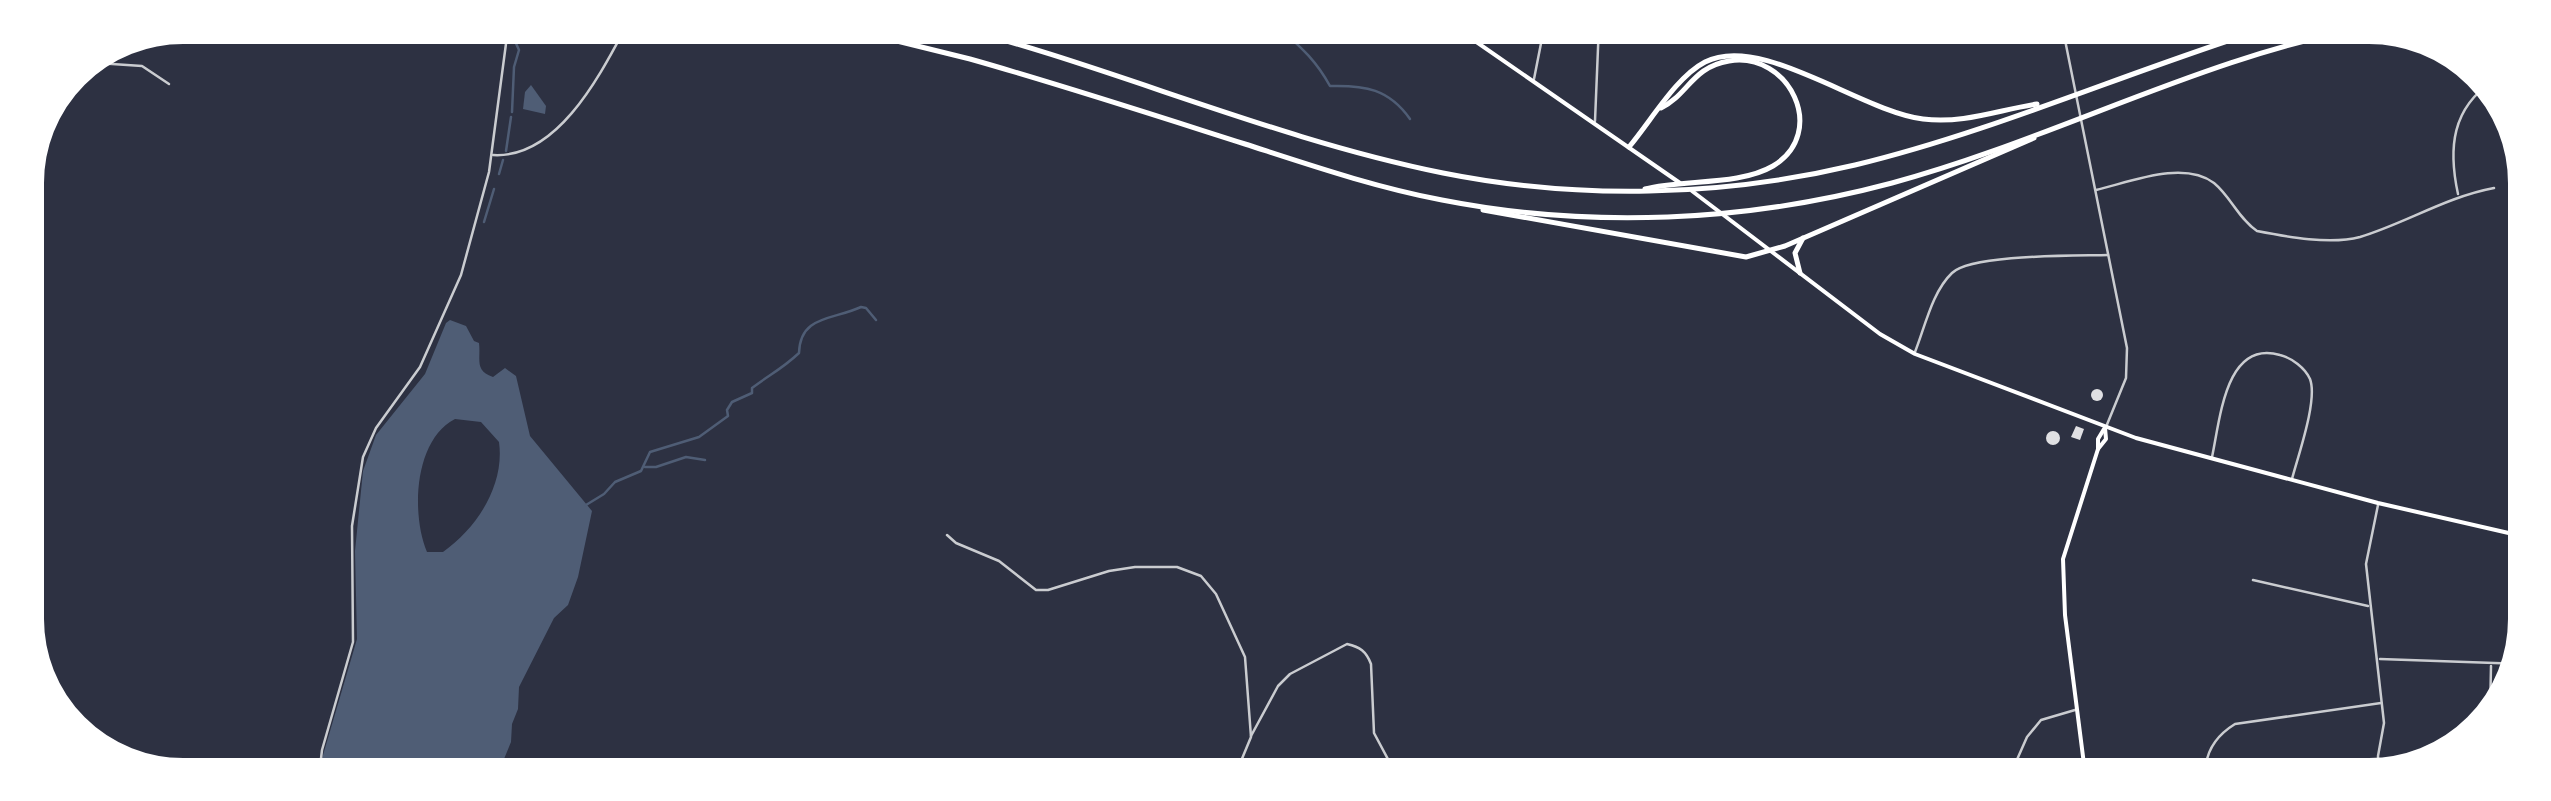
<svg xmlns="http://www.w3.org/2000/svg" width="2551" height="801" font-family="Rubik,sans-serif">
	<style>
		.water { fill: #4f5d75; fill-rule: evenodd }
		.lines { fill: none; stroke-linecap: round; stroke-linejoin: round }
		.stream { stroke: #4f5d75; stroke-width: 2.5 }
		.building { fill: #e0e0e3 }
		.minor { stroke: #caccd0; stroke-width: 2.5 }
		.secondary { stroke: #fff; stroke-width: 4 }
		.motorway { stroke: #fff; stroke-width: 5 }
		.rim { fill: none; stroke: #fff; stroke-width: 12 }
	</style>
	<rect width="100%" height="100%" fill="#2d3142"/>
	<g class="water">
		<path d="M 531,85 L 546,106 L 545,114 L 523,109 L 525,92 Z"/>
		<path d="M 450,320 L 466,326 L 474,341 L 479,343 C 481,359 474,371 493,377 L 505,368 L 516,376 L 530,436 L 592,511 L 578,577 L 568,605 L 554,618 L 519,687 L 518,709 L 512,724 L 511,742 L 497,776 L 321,776 L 321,762 L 357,639 L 355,551 L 363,471 L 376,435 L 425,374 L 446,323 ZM 455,419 L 481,422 L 499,442 C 505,485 477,528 443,552 L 427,552 C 411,514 414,440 455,419 Z"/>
	</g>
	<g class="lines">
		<g class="stream">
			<path d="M 1092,22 L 1122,33 L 1128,25 L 1141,22"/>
			<path d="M 1144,22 L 1148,27 L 1172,23"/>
			<path d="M 1274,23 C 1298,45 1314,57 1330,86 C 1365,85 1389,89 1410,119"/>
			<path d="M 512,112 L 514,67 L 519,50 L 514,39 L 523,21"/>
			<path d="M 506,151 L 511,117"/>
			<path d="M 499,174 L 503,160"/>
			<path d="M 484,222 L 494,189"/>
			<path d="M 645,467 L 656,467 L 686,457 L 705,460"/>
			<path d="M 586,505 L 604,494 L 615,482 L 641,471 L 650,452 L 699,437 L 728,416 L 727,410 L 732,402 L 752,393 L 752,388 C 769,375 782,369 799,353 C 800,315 833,320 861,307 L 866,308 L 876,320"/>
		</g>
	</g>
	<g class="building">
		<circle cx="2097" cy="395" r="6"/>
		<path d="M 2076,426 L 2084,429 L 2080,440 L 2071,437 Z"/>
		<circle cx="2053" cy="438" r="7"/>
	</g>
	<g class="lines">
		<g class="minor">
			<path d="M 2062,25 L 2127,348 L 2126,378 L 2106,427"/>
			<path d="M 82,62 L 142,66 L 169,84"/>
			<path d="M 1534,79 L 1545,23"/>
			<path d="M 1595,121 L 1599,24"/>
			<path d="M 493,155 C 560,159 603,69 629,21"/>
			<path d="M 2096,190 C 2130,182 2183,160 2214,183 C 2231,197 2238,218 2257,231 C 2288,237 2330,245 2360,237 C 2406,223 2446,197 2494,188"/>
			<path d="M 2458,194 C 2448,148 2452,108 2493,81"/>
			<path d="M 1915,352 C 1925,327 1932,292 1952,273 C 1972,254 2077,256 2108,255"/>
			<path d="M 2212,457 C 2220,421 2225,339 2280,355 C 2292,358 2305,368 2310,379 C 2318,400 2298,456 2292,479"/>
			<path d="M 2378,505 L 2366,564 L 2384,723 L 2378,756 L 2379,781"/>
			<path d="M 947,535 L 956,543 L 999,561 L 1036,590 L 1048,590 L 1109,571 L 1135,567 L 1177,567 L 1201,576 L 1216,594 L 1245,657 L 1251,737 L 1234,778"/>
			<path d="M 2253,580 L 2368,606"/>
			<path d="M 2380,659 L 2523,664"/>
			<path d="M 2490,714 L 2491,666"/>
			<path d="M 1251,736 L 1278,686 L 1290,674 L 1347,644 C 1360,647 1366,651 1371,664 L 1374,733 L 1398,778"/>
			<path d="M 319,776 L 322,750 L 353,642 L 352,526 L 363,457 L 376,428 L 420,367 L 461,275 L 489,172 L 509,21"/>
			<path d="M 1509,779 L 1509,773"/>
			<path d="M 2008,780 L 2027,737 L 2041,720 L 2075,710"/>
			<path d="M 2206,780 C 2203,755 2214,737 2235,724 L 2381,703"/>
		</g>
		<g class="secondary">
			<path d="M 1449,23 L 1680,183"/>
			<path d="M 1692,191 L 1880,334 L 1915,354 L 2136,438 L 2378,503 L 2526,537"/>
			<path d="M 2098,449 L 2106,439 L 2105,428"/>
			<path d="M 2086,780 L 2065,615 L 2063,559 L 2098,449 L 2098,439 L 2104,429"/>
		</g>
		<g class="motorway">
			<path d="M 794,22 L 897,41 L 970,59 C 1062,85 1154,115 1245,144 C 1310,165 1374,187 1442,200 C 1590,229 1746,222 1892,183 C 2055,139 2206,55 2373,26"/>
			<path d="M 937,22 C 1107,64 1270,138 1443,173 C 1578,200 1720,197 1855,165 C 1999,130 2136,68 2277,25"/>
			<path d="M 1629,147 C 1651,121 1676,77 1705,62 C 1761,33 1860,111 1923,119 C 1964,124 1998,110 2037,104"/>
			<path d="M 1645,189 C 1682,179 1739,186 1773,166 C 1829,132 1789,51 1729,61 C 1692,67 1688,95 1661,108"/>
			<path d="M 1483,210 L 1746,257 L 1785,246 L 2034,138"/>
			<path d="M 1800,273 L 1795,253 L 1803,238"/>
		</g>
	</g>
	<path d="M0 0H2551V801H0ZM183 38H2369A145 145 0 0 1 2514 183V619A145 145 0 0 1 2369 764H183A145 145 0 0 1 38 619V183A145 145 0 0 1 183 38Z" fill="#fff" fill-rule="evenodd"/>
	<path class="rim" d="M183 38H2369A145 145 0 0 1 2514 183V619A145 145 0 0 1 2369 764H183A145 145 0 0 1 38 619V183A145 145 0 0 1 183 38Z"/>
</svg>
